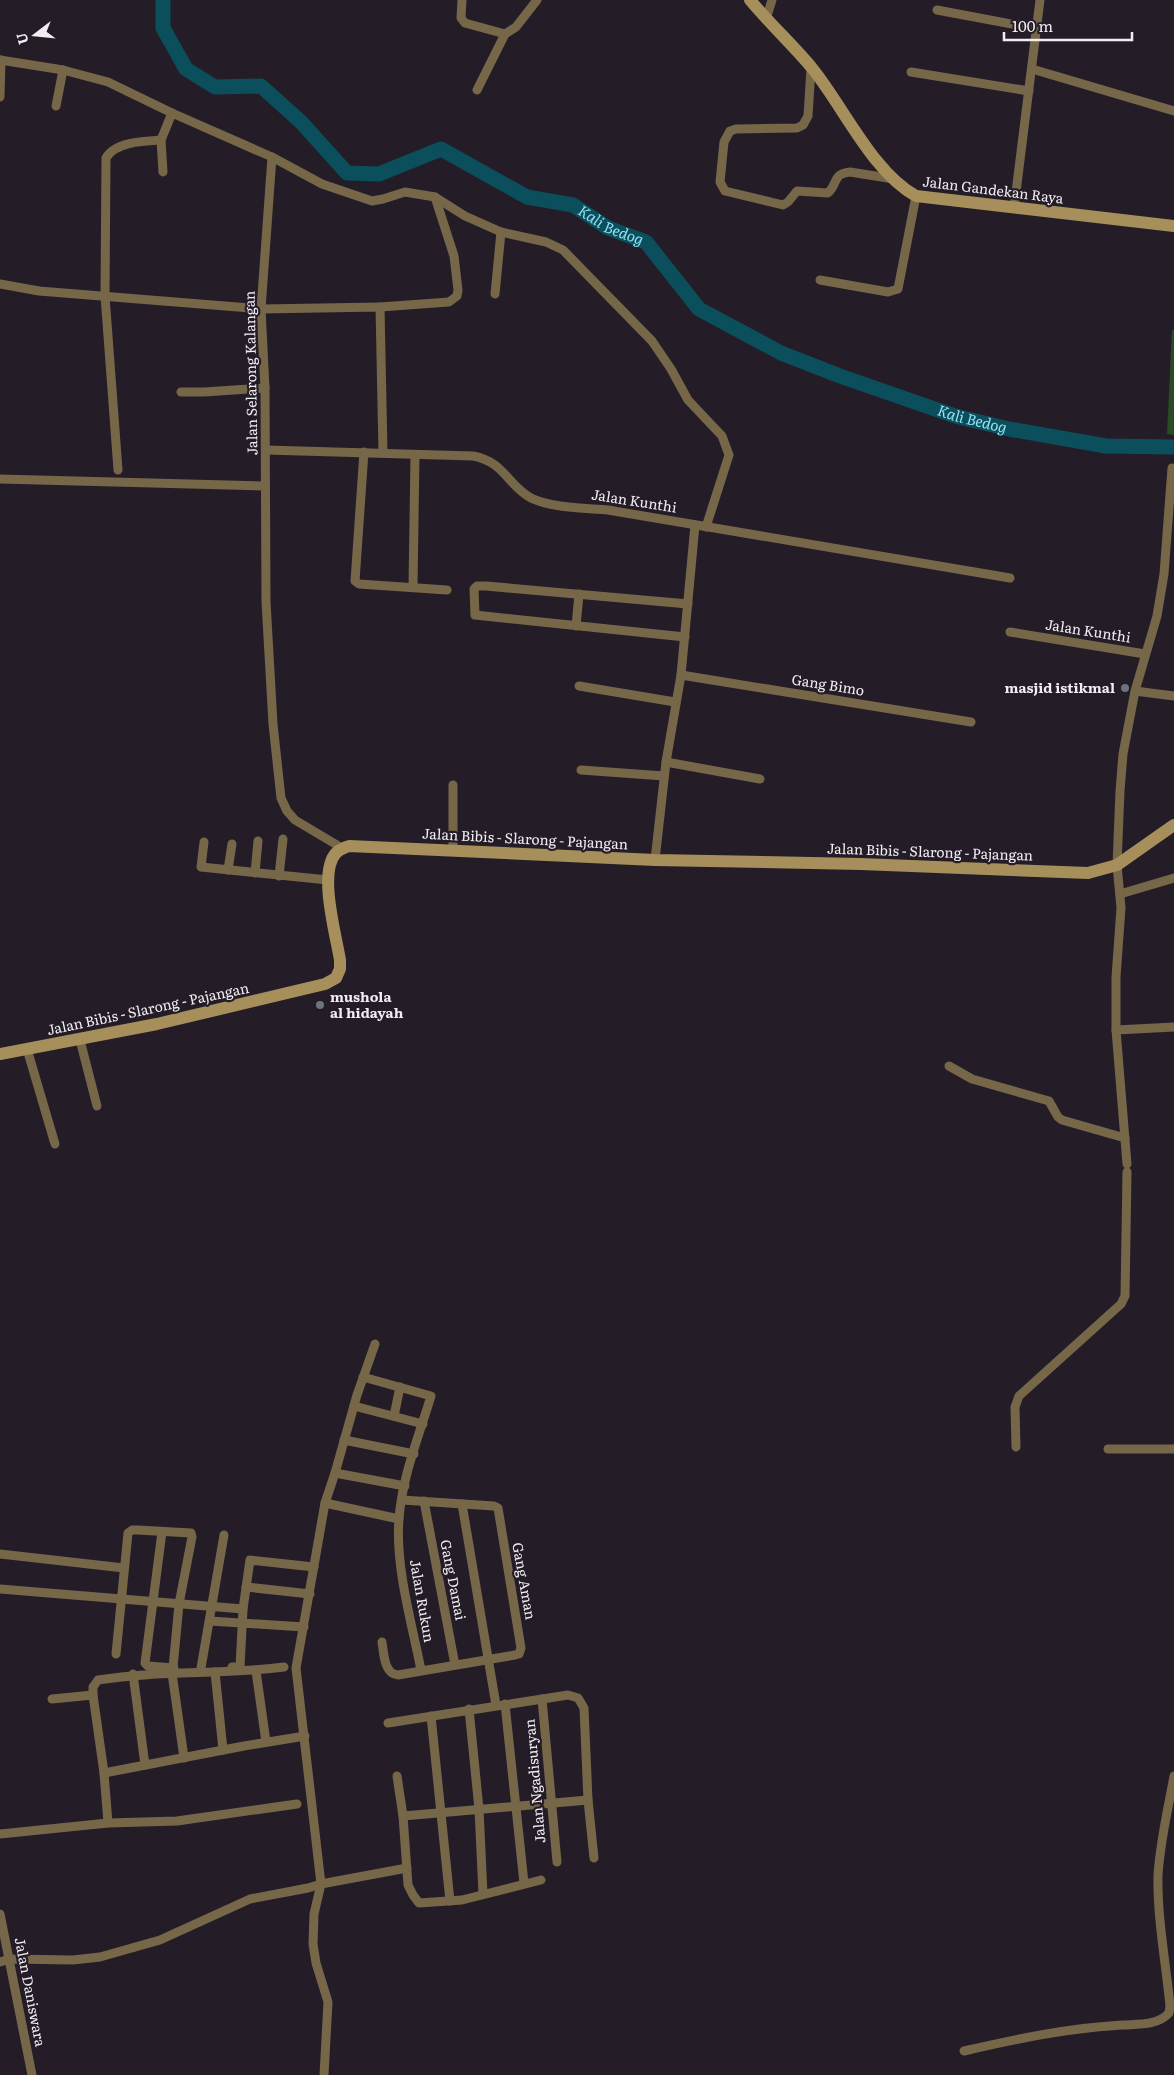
<svg xmlns="http://www.w3.org/2000/svg" width="1174" height="2075" font-family="Literata,serif">
	<style>
		.green { fill: #284b26 }
		.lines { fill: none; stroke-linecap: round; stroke-linejoin: round }
		.river { stroke: #0b4f5c; stroke-width: 15 }
		.street { stroke: #766748; stroke-width: 9 }
		.secondary { stroke: #a78f5c; stroke-width: 12 }
		.worship-dot { fill: #6b7280; stroke: #241d27; stroke-width: 2 }
		.labels { text-anchor: middle; stroke-width: 4.5; stroke-linejoin: round; paint-order: stroke }
		.street-label { font-size: 14px; fill: #f2ecf3; stroke: #241d27 }
		.poi-label { font-size: 14px; font-weight: bold; fill: #f2ecf3; stroke: #241d27; text-anchor: end }
		.water-label { font-size: 15px; font-style: italic; fill: #91e2f5; stroke: #241d27 }
	</style>
	<rect width="100%" height="100%" fill="#241d27"/>
	<path class="green" d="M 1172,330 L 1174,330 L 1174,435 L 1167,434 Z"/>
	<g class="lines">
		<path class="river" id="s1" d="M 163,0 L 163,28 L 186,69 L 215,87 L 261,86 L 301,122 L 347,173 L 379,174 L 441,149 L 527,197 L 573,205 L 608,228 L 646,242 L 699,309 L 781,353 L 840,376 L 955,416 L 1009,429 L 1106,446 L 1174,447"/>
		<g class="street">
			<path d="M 462,0 L 461,18 L 465,23 L 505,34 L 516,27 L 537,0"/>
			<path d="M 937,10 L 1038,29"/>
			<path d="M 766,19 L 772,0"/>
			<path d="M 0,60 L 63,70 L 108,82 L 172,113 L 272,157 L 261,309 L 265,388 L 266,602 L 273,724 L 281,798 L 287,811 L 295,820 L 342,848"/>
			<path d="M 811,68 L 808,116 L 803,125 L 797,128 L 736,129 L 730,131 L 724,142 L 720,182 L 725,191 L 783,205 L 788,202 L 797,191 L 828,193 C 838,184 832,174 850,172 L 894,179"/>
			<path d="M 1032,69 L 1174,111"/>
			<path d="M 911,72 L 1029,91"/>
			<path d="M 477,90 L 505,34"/>
			<path d="M 0,97 L 1,60"/>
			<path d="M 56,106 L 63,70"/>
			<path d="M 272,157 L 322,184 L 372,201 L 383,199 L 405,192 L 435,197 L 465,216 L 501,232 L 546,242 L 563,250 L 652,341 L 671,369 L 688,400 L 722,436 L 729,455 L 706,527"/>
			<path d="M 163,172 L 161,140 L 172,113"/>
			<path d="M 1014,208 L 1040,0"/>
			<path d="M 820,280 L 888,292 L 898,289 L 916,196"/>
			<path d="M 0,284 L 39,291 L 261,309 L 380,307 L 383,453"/>
			<path d="M 495,294 L 501,232"/>
			<path d="M 380,307 L 449,302 L 457,296 L 458,290 L 454,256 L 435,197"/>
			<path d="M 181,392 L 204,392 L 265,388"/>
			<path d="M 266,450 L 473,456 C 505,462 507,485 531,498 C 551,508 586,508 608,510 L 1010,578"/>
			<path d="M 364,452 L 355,581 L 359,584 L 447,590"/>
			<path d="M 118,470 L 105,296 L 106,158 C 115,142 144,141 161,140"/>
			<path d="M 0,479 L 265,486"/>
			<path d="M 413,587 L 415,455"/>
			<path d="M 576,626 L 579,594"/>
			<path d="M 1010,632 L 1145,654"/>
			<path d="M 685,637 L 475,615 L 474,589 L 477,586 L 486,586 L 688,604"/>
			<path d="M 681,675 L 971,722"/>
			<path d="M 579,686 L 675,702"/>
			<path d="M 1135,691 L 1174,696"/>
			<path d="M 666,762 L 760,779"/>
			<path d="M 581,770 L 664,776"/>
			<path d="M 453,785 L 453,851"/>
			<path d="M 204,842 L 201,867 L 328,880"/>
			<path d="M 655,860 L 666,762 L 681,675 L 695,525"/>
			<path d="M 228,870 L 232,844"/>
			<path d="M 255,873 L 258,841"/>
			<path d="M 279,876 L 283,839"/>
			<path d="M 1120,894 L 1174,878"/>
			<path d="M 1116,1030 L 1174,1027"/>
			<path d="M 80,1040 L 97,1106"/>
			<path d="M 27,1049 L 55,1144"/>
			<path d="M 949,1066 L 972,1079 L 1049,1101 L 1058,1117 L 1062,1120 L 1125,1138"/>
			<path d="M 1127,1164 L 1116,1030 L 1116,977 L 1121,908 L 1117,865 L 1120,791 L 1123,754 L 1135,691 L 1157,616 L 1164,574 L 1172,468"/>
			<path d="M 375,1344 L 357,1395 L 335,1473 L 325,1503 L 296,1668 L 321,1884 L 407,1868"/>
			<path d="M 363,1377 L 431,1396 C 419,1436 402,1477 399,1519 C 395,1566 412,1624 421,1670"/>
			<path d="M 354,1406 L 423,1424"/>
			<path d="M 394,1416 L 400,1387"/>
			<path d="M 344,1440 L 414,1454"/>
			<path d="M 1016,1447 L 1015,1407 L 1019,1396 L 1121,1304 L 1125,1296 L 1127,1172"/>
			<path d="M 1108,1449 L 1174,1449"/>
			<path d="M 335,1473 L 405,1486"/>
			<path d="M 424,1501 L 455,1665"/>
			<path d="M 325,1503 L 399,1519"/>
			<path d="M 462,1504 L 496,1705"/>
			<path d="M 162,1532 L 145,1663 L 148,1666 L 174,1668"/>
			<path d="M 0,1554 L 124,1568"/>
			<path d="M 246,1587 L 310,1594"/>
			<path d="M 0,1589 L 243,1609"/>
			<path d="M 210,1621 L 304,1627"/>
			<path d="M 382,1642 C 384,1654 384,1674 398,1675 L 515,1655 L 519,1654 L 521,1648 L 498,1508 L 494,1506 L 402,1500"/>
			<path d="M 116,1654 L 128,1533 L 132,1530 L 138,1530 L 191,1533 L 192,1537 L 179,1604 L 173,1668"/>
			<path d="M 232,1667 L 240,1667 L 243,1609 L 250,1560 L 314,1567"/>
			<path d="M 201,1668 L 224,1535"/>
			<path d="M 256,1671 L 266,1742"/>
			<path d="M 215,1672 L 223,1750"/>
			<path d="M 172,1673 L 184,1758"/>
			<path d="M 133,1674 L 145,1765"/>
			<path d="M 52,1699 L 93,1695"/>
			<path d="M 542,1699 L 557,1862"/>
			<path d="M 505,1704 L 524,1883"/>
			<path d="M 469,1709 L 479,1809 L 483,1894"/>
			<path d="M 431,1716 L 450,1901"/>
			<path d="M 388,1723 L 568,1695 L 578,1698 L 584,1708 L 588,1800 L 403,1816 L 408,1885 L 413,1895 L 419,1903 L 462,1900 L 541,1880"/>
			<path d="M 104,1773 L 244,1746 L 305,1736"/>
			<path d="M 397,1776 L 403,1816"/>
			<path d="M 588,1800 L 594,1858"/>
			<path d="M 108,1823 L 177,1821 L 297,1804"/>
			<path d="M 0,1834 L 108,1823 L 104,1773 L 93,1695 L 93,1687 L 98,1680 C 160,1670 222,1675 284,1667"/>
			<path d="M 321,1884 L 314,1914 L 313,1944 L 316,1963 L 328,2002 L 324,2075"/>
			<path d="M 0,1914 L 32,2075"/>
			<path d="M 0,1962 L 10,1959 L 73,1960 L 100,1957 L 160,1940 L 250,1899 L 308,1888 L 321,1884"/>
			<path d="M 964,2051 C 1016,2039 1068,2028 1122,2025 C 1138,2024 1157,2026 1169,2013 L 1170,2006 C 1166,1964 1157,1917 1158,1875 C 1160,1842 1168,1809 1174,1776"/>
		</g>
		<g class="secondary">
			<path d="M 750,0 C 770,24 793,45 812,68 C 843,106 873,173 916,196 L 1174,226"/>
			<path d="M 0,1054 L 157,1024 L 325,984 L 336,978 L 340,969 L 340,960 C 336,935 318,872 336,853 C 340,849 344,848 349,846 L 655,860 L 861,864 L 1088,873 L 1117,865 L 1174,825"/>
		</g>
	</g>
	<g class="worship-dot">
		<circle cx="1125" cy="688" r="5"/>
		<circle cx="320" cy="1005" r="5"/>
	</g>
	<g class="labels">
		<g class="street-label">
			<text transform="translate(993 190) rotate(7)" y="5">Jalan Gandekan Raya</text>
			<text transform="translate(251 373) rotate(-91)" y="5">Jalan Selarong Kalangan</text>
			<text transform="translate(634 501) rotate(9)" y="5">Jalan Kunthi</text>
			<text transform="translate(1088 631) rotate(9)" y="5">Jalan Kunthi</text>
			<text transform="translate(828 685) rotate(9)" y="5">Gang Bimo</text>
			<text transform="translate(525 839) rotate(3)" y="5">Jalan Bibis - Slarong - Pajangan</text>
			<text transform="translate(930 852) rotate(2)" y="5">Jalan Bibis - Slarong - Pajangan</text>
			<text transform="translate(148 1009) rotate(-12)" y="5">Jalan Bibis - Slarong - Pajangan</text>
			<text transform="translate(453 1580) rotate(79)" y="5">Gang Damai</text>
			<text transform="translate(524 1581) rotate(80)" y="5">Gang Aman</text>
			<text transform="translate(422 1601) rotate(80)" y="5">Jalan Rukun</text>
			<text transform="translate(535 1781) rotate(-95)" y="5">Jalan Ngadisuryan</text>
			<text transform="translate(30 1992) rotate(79)" y="5">Jalan Daniswara</text>
		</g>
		<g class="poi-label">
			<text x="1115" y="693">masjid istikmal</text>
			<text x="330" y="1002" text-anchor="start">mushola<tspan x="330" dy="16">al hidayah</tspan></text>
		</g>
		<g class="water-label">
			<text dy="5" stroke="none"><textPath href="#s1" startOffset="565">Kali Bedog</textPath></text>
			<text dy="5" stroke="none"><textPath href="#s1" startOffset="985">Kali Bedog</textPath></text>
		</g>
	</g>
	<g transform="translate(35 35) rotate(254)" stroke="#241d27" stroke-width="4" paint-order="stroke">
	<path d="M0-4L9 19L0 12L-9 19Z" fill="#f2ecf3"/>
	<text y="-8" font-size="14" font-weight="bold" text-anchor="middle" fill="#f2ecf3">U</text>
	</g>
	<path d="M1004 32v8h128v-8" fill="none" stroke="#f2ecf3" stroke-width="2.5"/>
	<text x="1012" y="32" font-size="15" fill="#f2ecf3" stroke="#241d27" stroke-width="4" paint-order="stroke">100 m</text>
</svg>
